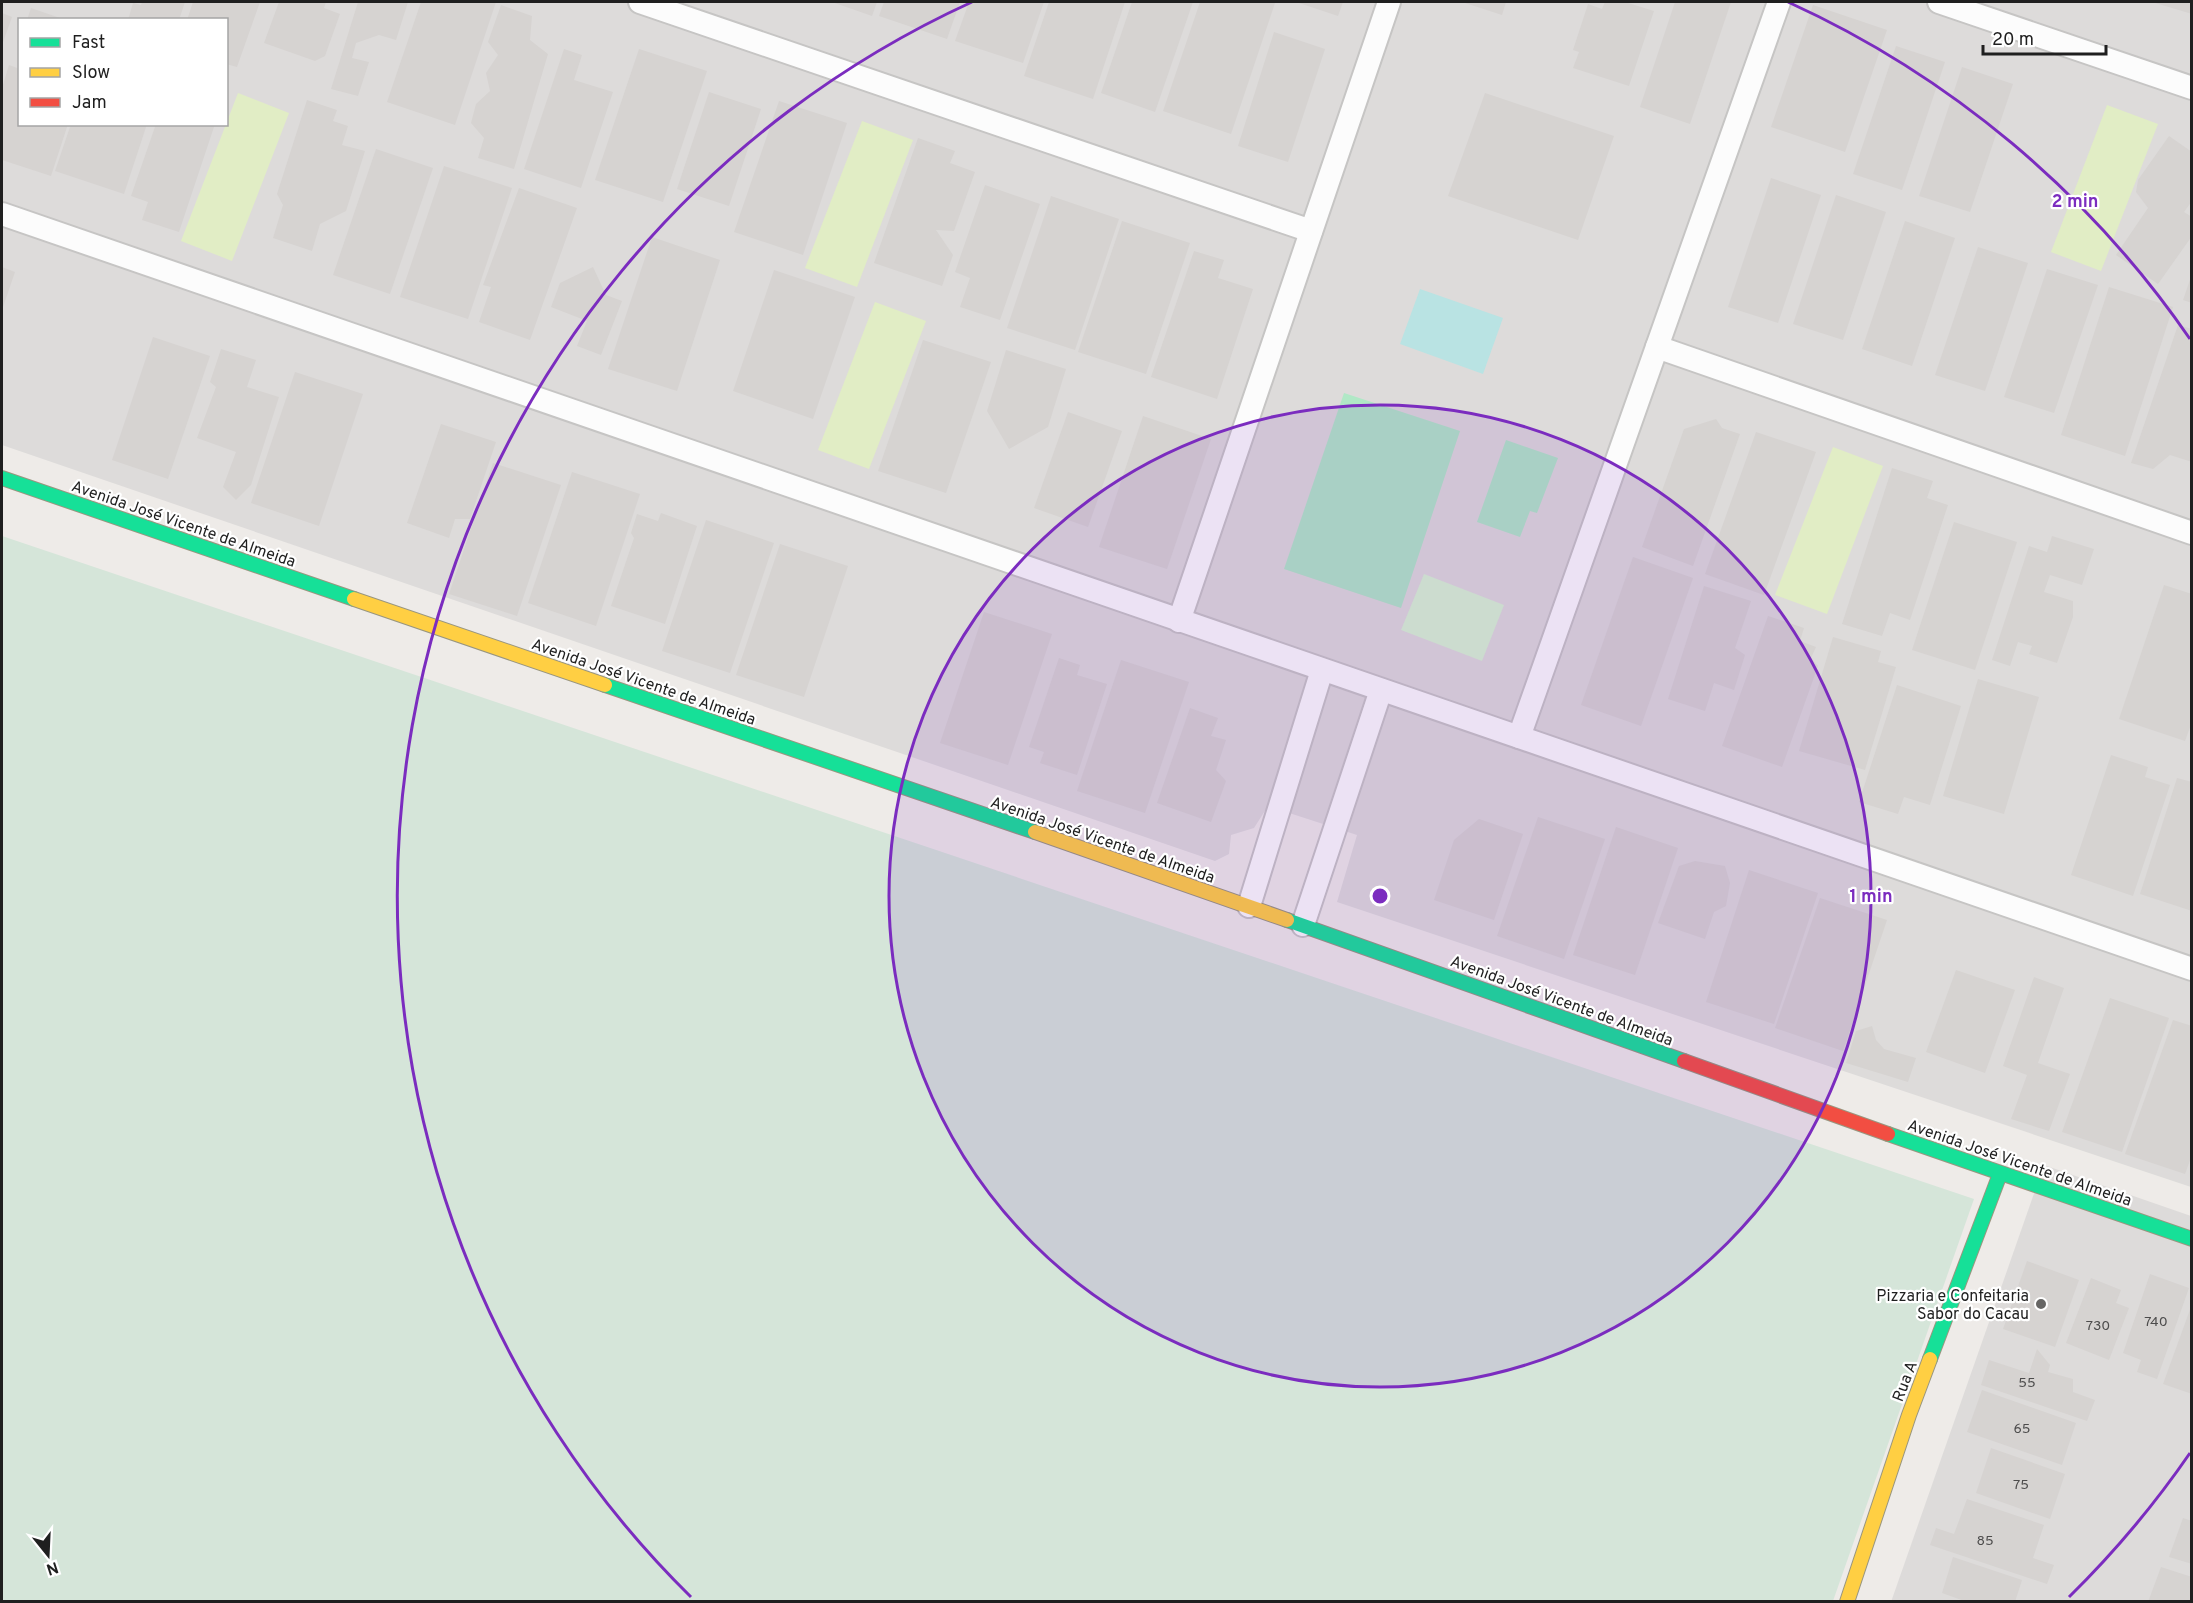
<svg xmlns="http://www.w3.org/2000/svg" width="2193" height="1603" font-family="Overpass,sans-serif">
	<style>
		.residential { fill: #dddbda; fill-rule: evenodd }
		.grass { fill: #e1edc5 }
		.wetland { fill: #d5e5d9 }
		.park { fill: #d8f5d2 }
		.pitch { fill: #b0e8c6 }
		.water { fill: #b9e3e3 }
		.building { fill: #d6d3d1 }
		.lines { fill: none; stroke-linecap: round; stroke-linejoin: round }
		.lane-casing { stroke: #c6c5c4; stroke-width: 26 }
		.fast-casing { stroke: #99967f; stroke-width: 16 }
		.slow-casing { stroke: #99967f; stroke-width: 16 }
		.jam-casing { stroke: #99967f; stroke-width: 16 }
		.lane { stroke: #fcfcfc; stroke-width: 22 }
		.fast { stroke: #16e098; stroke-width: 14 }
		.slow { stroke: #ffcf43; stroke-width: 14 }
		.jam { stroke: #f24e42; stroke-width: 14 }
		.ring { fill: none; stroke: #7b2cbf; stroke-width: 3 }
		.poi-dot { fill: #676665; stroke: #fff; stroke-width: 2 }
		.labels { text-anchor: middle; stroke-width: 4.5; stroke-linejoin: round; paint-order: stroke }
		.number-label { font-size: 14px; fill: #4d4c4c }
		.street-label { font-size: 16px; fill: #1f1f1f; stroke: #fff }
		.poi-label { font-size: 16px; fill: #1f1f1f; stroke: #fff; text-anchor: end }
		.centre { fill: #7b2cbf; stroke: #fff; stroke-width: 3 }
		.ring-label { font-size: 18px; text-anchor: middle; font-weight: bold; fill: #7b2cbf; stroke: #fff; stroke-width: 4.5; stroke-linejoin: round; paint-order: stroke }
	</style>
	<rect width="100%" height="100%" fill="#eeebe8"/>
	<g class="residential">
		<path d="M 2,2 L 2191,2 L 2191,1187 L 1337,902 L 1357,835 L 1268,806 L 1254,828 L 1231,835 L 1229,854 L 1215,861 L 2,445 ZM 20,20 L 226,20 L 226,124 L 20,124 Z"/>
		<path d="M 2044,1165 L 2191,1216 L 2191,1601 L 1891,1602 Z"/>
	</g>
	<g class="grass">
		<path d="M 238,93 L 289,113 L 232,261 L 181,241 Z"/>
		<path d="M 2107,105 L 2158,124 L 2101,271 L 2051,252 Z"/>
		<path d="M 862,121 L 913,140 L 857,287 L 805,268 Z"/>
		<path d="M 875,302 L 926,321 L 869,469 L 818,450 Z"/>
		<path d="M 1833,447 L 1883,466 L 1827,614 L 1775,595 Z"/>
	</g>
	<path class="wetland" d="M 2,536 L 1974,1199 L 1833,1601 L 2,1602 Z"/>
	<path class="park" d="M 1424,574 L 1504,605 L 1482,661 L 1401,630 Z"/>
	<g class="pitch">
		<path d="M 1344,393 L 1460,431 L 1401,608 L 1284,569 Z"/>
		<path d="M 1506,440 L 1558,458 L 1537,513 L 1530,511 L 1520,537 L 1477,522 Z"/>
	</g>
	<path class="water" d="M 1420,289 L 1503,318 L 1483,374 L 1400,344 Z"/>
	<g class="building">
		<path d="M 142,2 L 185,2 L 179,20 L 128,20 L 133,3 L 141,5 Z"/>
		<path d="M 193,2 L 260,2 L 237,67 L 226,64 L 226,20 L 187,20 Z"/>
		<path d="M 279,2 L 326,2 L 324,8 L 340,14 L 325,56 L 315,61 L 264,43 Z"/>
		<path d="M 358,2 L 408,2 L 396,40 L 379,35 L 356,43 L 352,58 L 369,62 L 358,96 L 331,89 Z"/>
		<path d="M 421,2 L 496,2 L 455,125 L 387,102 Z"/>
		<path d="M 832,2 L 877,2 L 872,16 Z"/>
		<path d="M 884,2 L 960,2 L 947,39 L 879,16 Z"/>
		<path d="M 969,2 L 1044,2 L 1023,63 L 955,41 Z"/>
		<path d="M 1049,2 L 1125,2 L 1093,99 L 1024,76 Z"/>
		<path d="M 1132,2 L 1193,2 L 1155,112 L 1101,93 Z"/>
		<path d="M 1200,2 L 1275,3 L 1231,134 L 1163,111 Z"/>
		<path d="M 1296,2 L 1343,2 L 1338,16 Z"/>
		<path d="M 1462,2 L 1506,2 L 1502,15 Z"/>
		<path d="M 1605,2 L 1625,2 L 1654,11 L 1629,86 L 1573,68 L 1579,52 L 1573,50 L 1588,4 L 1602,9 Z"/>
		<path d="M 1675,2 L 1731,2 L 1690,124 L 1640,107 Z"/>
		<path d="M 2152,2 L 2192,2 L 2192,14 Z"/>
		<path d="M 501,5 L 532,16 L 530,40 L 548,54 L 514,169 L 478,158 L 484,138 L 471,123 L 476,104 L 490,91 L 486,73 L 498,55 L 488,42 Z"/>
		<path d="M 1813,5 L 1887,30 L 1845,152 L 1771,127 Z"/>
		<path d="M 31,8 L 63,19 L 63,20 L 27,20 Z"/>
		<path d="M 2,13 L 12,17 L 2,45 Z"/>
		<path d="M 1274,32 L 1325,49 L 1288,162 L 1238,146 Z"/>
		<path d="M 1896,46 L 1945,62 L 1902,190 L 1853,174 Z"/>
		<path d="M 564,49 L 582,55 L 574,80 L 613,92 L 581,188 L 524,169 Z"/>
		<path d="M 639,49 L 707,71 L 663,202 L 595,180 Z"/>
		<path d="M 9,65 L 20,69 L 20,124 L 68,124 L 51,176 L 2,160 L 2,88 Z"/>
		<path d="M 1962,67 L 2013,84 L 1970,212 L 1919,196 Z"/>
		<path d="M 709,92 L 761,109 L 729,206 L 677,189 Z"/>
		<path d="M 1485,93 L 1614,136 L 1578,240 L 1448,196 Z"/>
		<path d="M 307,100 L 337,110 L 333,121 L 348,126 L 342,145 L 365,151 L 346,211 L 320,224 L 312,251 L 273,238 L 283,205 L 277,194 Z"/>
		<path d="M 779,101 L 847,123 L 803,255 L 734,232 Z"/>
		<path d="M 71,124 L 147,124 L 124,194 L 55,171 Z"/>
		<path d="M 156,124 L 215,124 L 179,232 L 142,220 L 148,202 L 131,196 Z"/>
		<path d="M 2169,136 L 2192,152 L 2192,201 L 2184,212 L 2192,217 L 2192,236 L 2158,284 L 2116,255 L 2148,208 L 2136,192 L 2138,180 Z"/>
		<path d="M 918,138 L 955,151 L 950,163 L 975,172 L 954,231 L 936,230 L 953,255 L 942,286 L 874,263 Z"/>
		<path d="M 376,149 L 433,168 L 390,294 L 333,275 Z"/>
		<path d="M 444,166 L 512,188 L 468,319 L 400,297 Z"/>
		<path d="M 1771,178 L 1821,195 L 1778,323 L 1728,307 Z"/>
		<path d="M 985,185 L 1040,204 L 1000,320 L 960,307 L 970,278 L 955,272 Z"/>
		<path d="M 519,188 L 577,208 L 530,340 L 479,322 L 491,287 L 483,285 Z"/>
		<path d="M 1836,195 L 1886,212 L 1843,340 L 1793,324 Z"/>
		<path d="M 1051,196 L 1119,219 L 1075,350 L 1007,328 Z"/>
		<path d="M 1122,221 L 1190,243 L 1146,374 L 1078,352 Z"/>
		<path d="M 1905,221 L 1955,238 L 1912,366 L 1862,349 Z"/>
		<path d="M 652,237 L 720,260 L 677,391 L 608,369 Z"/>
		<path d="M 1978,247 L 2028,263 L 1985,391 L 1935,375 Z"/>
		<path d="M 1194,251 L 1224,260 L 1218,278 L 1253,289 L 1217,399 L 1151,377 Z"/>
		<path d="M 2,267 L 15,272 L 2,310 Z"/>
		<path d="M 593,267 L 606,295 L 622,301 L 601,355 L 577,346 L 587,321 L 551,307 L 560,283 Z"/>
		<path d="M 2047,269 L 2098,285 L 2054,413 L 2004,397 Z"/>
		<path d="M 774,270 L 855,297 L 813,419 L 733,391 Z"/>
		<path d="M 2192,274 L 2192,303 L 2183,300 Z"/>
		<path d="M 2109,287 L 2173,307 L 2125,456 L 2061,435 Z"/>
		<path d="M 2178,325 L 2192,329 L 2192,462 L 2170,455 L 2153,469 L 2131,463 Z"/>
		<path d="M 153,337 L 210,356 L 168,479 L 112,460 Z"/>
		<path d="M 923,340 L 991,362 L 946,493 L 878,471 Z"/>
		<path d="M 221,349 L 256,360 L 247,387 L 279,397 L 251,485 L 236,500 L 223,487 L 236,452 L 197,438 L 216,387 L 210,382 Z"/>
		<path d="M 1006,350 L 1066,369 L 1048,427 L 1009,449 L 987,411 Z"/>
		<path d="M 295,372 L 363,394 L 319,526 L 251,503 Z"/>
		<path d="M 1068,412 L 1122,431 L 1088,527 L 1034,508 Z"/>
		<path d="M 1143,416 L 1211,439 L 1167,569 L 1099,547 Z"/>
		<path d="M 1716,419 L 1722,428 L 1740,434 L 1693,566 L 1642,547 L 1684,429 Z"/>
		<path d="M 441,424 L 496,442 L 470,519 L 455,519 L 449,538 L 407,523 Z"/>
		<path d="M 1756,432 L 1816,452 L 1764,595 L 1705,574 Z"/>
		<path d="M 493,463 L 561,485 L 517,616 L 449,594 Z"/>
		<path d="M 1892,468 L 1933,481 L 1927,498 L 1948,505 L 1910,620 L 1890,613 L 1882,636 L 1842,624 Z"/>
		<path d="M 572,472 L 640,494 L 596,626 L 528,603 Z"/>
		<path d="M 661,513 L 697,526 L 665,624 L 611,606 L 634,538 L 631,533 L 637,514 L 658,521 Z"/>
		<path d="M 706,520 L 774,543 L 730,673 L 662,651 Z"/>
		<path d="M 1954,522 L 2017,542 L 1975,670 L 1912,650 Z"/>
		<path d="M 2052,536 L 2094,549 L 2082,585 L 2050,575 L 2044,592 L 2073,601 L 2073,617 L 2057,663 L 2029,654 L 2032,646 L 2018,642 L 2010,666 L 1992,660 L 2029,546 L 2047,552 Z"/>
		<path d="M 780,544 L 848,566 L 804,697 L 736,675 Z"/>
		<path d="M 1633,557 L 1693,578 L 1641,726 L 1581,705 Z"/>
		<path d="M 2164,585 L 2192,594 L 2192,722 L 2185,741 L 2119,719 Z"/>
		<path d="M 1704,586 L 1751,601 L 1735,648 L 1745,655 L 1734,690 L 1714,683 L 1705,711 L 1668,699 Z"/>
		<path d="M 984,612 L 1052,634 L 1008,765 L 940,743 Z"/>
		<path d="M 1768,616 L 1804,628 L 1800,641 L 1816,647 L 1811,658 L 1818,666 L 1782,767 L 1722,746 Z"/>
		<path d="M 1833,637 L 1881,651 L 1878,662 L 1896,667 L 1865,770 L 1799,751 Z"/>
		<path d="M 1059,658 L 1080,665 L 1077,675 L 1107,684 L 1077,775 L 1040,763 L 1044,752 L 1029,747 Z"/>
		<path d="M 1121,660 L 1189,682 L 1145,813 L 1077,791 Z"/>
		<path d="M 1978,679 L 2039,697 L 2004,814 L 1943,796 Z"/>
		<path d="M 1897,685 L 1961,706 L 1930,805 L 1904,797 L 1898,814 L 1859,802 Z"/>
		<path d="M 1190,708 L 1218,718 L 1211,736 L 1226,740 L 1216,770 L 1226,781 L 1211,822 L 1157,803 Z"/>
		<path d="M 2111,755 L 2148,767 L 2145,777 L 2170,785 L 2133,896 L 2071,875 Z"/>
		<path d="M 2177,778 L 2192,782 L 2192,911 L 2140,894 Z"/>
		<path d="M 1538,817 L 1605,839 L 1564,959 L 1497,936 Z"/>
		<path d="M 1479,819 L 1523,834 L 1494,920 L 1434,900 L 1454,840 Z"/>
		<path d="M 1616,827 L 1678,848 L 1635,975 L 1573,955 Z"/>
		<path d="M 1695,861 L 1725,866 L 1730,883 L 1726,906 L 1714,912 L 1705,939 L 1658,923 L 1679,866 Z"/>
		<path d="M 1749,870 L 1818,893 L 1774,1024 L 1706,1002 Z"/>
		<path d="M 1820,898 L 1887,920 L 1843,1051 L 1775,1028 Z"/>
		<path d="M 1956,970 L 2015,990 L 1985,1073 L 1926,1052 Z"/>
		<path d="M 2034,977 L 2064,988 L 2038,1063 L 2070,1074 L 2049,1131 L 2011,1119 L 2027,1075 L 2003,1066 Z"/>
		<path d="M 2110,998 L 2169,1018 L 2122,1152 L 2062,1132 Z"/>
		<path d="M 2173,1020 L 2192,1026 L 2192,1155 L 2185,1174 L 2125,1154 Z"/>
		<path d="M 1872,1026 L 1876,1040 L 1884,1049 L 1916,1058 L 1908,1082 L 1846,1063 L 1856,1031 Z"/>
		<path d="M 2027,1261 L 2079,1280 L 2055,1347 L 2003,1329 Z"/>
		<path d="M 2150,1274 L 2189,1288 L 2157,1379 L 2137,1372 L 2141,1360 L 2123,1353 Z"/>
		<path d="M 2091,1278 L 2121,1290 L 2116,1303 L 2129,1308 L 2109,1360 L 2066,1343 Z"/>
		<path d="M 2192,1304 L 2192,1394 L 2163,1384 Z"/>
		<path d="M 2037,1349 L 2050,1365 L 2048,1372 L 2073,1379 L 2073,1392 L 2095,1400 L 2087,1421 L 1981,1385 L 1989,1360 L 2029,1373 Z"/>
		<path d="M 1982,1390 L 2076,1423 L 2062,1465 L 1967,1432 Z"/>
		<path d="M 1991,1448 L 2065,1474 L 2050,1519 L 1976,1493 Z"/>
		<path d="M 1967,1499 L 2044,1525 L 2033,1558 L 2054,1565 L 2047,1584 L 1930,1545 L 1936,1528 L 1954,1534 Z"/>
		<path d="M 2183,1518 L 2192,1521 L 2192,1564 L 2169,1557 Z"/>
		<path d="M 1953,1557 L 2022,1580 L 2015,1602 L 1967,1602 L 1942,1593 Z"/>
		<path d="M 2161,1567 L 2192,1577 L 2192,1602 L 2148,1602 Z"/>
	</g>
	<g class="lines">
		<g class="lane-casing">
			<g id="lane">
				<path d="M 640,2 L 1311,231"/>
				<path d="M 1939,2 L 2192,88"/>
				<path d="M 2,214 L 2192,969"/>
				<path d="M 1657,347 L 2192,533"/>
				<path d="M 1179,621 L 1389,2"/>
				<path d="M 1519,737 L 1779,2"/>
				<path d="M 1249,906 L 1322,670"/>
				<path d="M 1303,925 L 1381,690"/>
			</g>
		</g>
		<g class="fast-casing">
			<g id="fast">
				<path d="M 2,478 L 354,599"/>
				<path d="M 605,685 L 1035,832"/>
				<path d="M 1287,920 L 1684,1061"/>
				<path d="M 1888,1134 L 2192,1239"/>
				<path d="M 1930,1359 L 2000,1174"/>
			</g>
		</g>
		<g class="slow-casing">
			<g id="slow">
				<path d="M 354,599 L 605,685"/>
				<path d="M 1035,832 L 1287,920"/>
				<path d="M 1847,1602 L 1909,1415 L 1930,1359"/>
			</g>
		</g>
		<g class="jam-casing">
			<path id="jam" d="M 1684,1061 L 1888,1134"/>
		</g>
		<use href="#lane" class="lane"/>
		<use href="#fast" class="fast"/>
		<use href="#slow" class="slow"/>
		<use href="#jam" class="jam"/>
	</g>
	<circle cx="1380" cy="896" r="491" fill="#7b2cbf" fill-opacity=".12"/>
	<g class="ring">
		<circle cx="1380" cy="896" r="491"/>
		<path d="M2190 1453A983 983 0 0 1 2069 1597M691 1597A983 983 0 0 1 972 2M1788 2A983 983 0 0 1 2190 339"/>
	</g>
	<circle class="poi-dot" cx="2041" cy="1304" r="6"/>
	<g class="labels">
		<g class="number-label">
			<text x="2156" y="1326">740</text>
			<text x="2098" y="1330">730</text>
			<text x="2027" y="1387">55</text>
			<text x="2022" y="1433">65</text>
			<text x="2021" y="1489">75</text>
			<text x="1985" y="1545">85</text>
		</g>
		<g class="street-label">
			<text transform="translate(184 523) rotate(19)" y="6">Avenida José Vicente de Almeida</text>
			<text transform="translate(644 681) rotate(19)" y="6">Avenida José Vicente de Almeida</text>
			<text transform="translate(1103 839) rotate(19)" y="6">Avenida José Vicente de Almeida</text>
			<text transform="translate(1562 1000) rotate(20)" y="6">Avenida José Vicente de Almeida</text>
			<text transform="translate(2020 1162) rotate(19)" y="6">Avenida José Vicente de Almeida</text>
			<text transform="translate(1904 1381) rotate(-69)" y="6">Rua A</text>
		</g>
		<g class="poi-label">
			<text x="2029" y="1301">Pizzaria e Confeitaria<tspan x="2029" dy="18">Sabor do Cacau</tspan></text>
		</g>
	</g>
	<circle cx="1380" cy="896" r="9" class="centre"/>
	<g class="ring-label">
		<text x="2075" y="207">2 min</text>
		<text x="1871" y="902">1 min</text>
	</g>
	<rect width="2193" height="1603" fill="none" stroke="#1f1f1f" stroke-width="6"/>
	<rect x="18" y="18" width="210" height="108" fill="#ffffff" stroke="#a5a5a5" stroke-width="1.5"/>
	<rect x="30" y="38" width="30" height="9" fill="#16e098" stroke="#a5a5a5" stroke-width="1.5"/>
	<text x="72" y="48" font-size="18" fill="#1f1f1f">Fast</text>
	<rect x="30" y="68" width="30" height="9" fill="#ffcf43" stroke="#a5a5a5" stroke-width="1.5"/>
	<text x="72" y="78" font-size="18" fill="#1f1f1f">Slow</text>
	<rect x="30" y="98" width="30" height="9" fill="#f24e42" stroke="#a5a5a5" stroke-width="1.5"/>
	<text x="72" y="108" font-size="18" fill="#1f1f1f">Jam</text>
	<g transform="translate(48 1555) rotate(162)" stroke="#ffffff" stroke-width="4.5" paint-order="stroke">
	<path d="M0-4.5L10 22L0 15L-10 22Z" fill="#1f1f1f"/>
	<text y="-9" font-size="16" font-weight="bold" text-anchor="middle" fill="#1f1f1f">N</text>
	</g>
	<path d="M1983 45v9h123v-9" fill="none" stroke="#1f1f1f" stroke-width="3"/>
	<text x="1992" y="45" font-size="18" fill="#1f1f1f" stroke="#ffffff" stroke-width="4.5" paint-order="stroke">20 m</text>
</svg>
